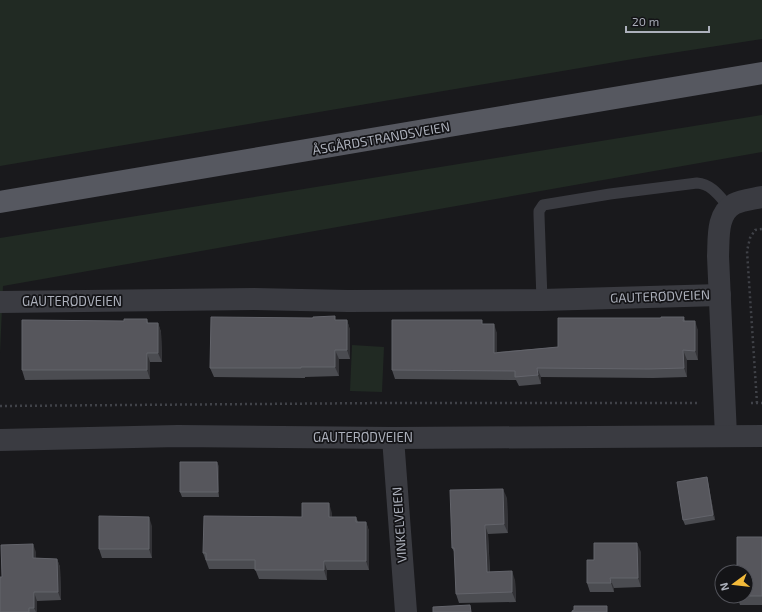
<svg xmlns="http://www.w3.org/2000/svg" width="762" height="612" font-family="'Exo 2',sans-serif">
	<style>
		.green { fill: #212a23 }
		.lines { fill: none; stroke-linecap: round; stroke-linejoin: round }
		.path { stroke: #404248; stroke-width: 2.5; stroke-dasharray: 2 3; stroke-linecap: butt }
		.lane { stroke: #3a3b41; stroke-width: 11 }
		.street { stroke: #3a3b41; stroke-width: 22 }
		.primary { stroke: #565860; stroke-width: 22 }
		.wall { fill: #4b4c51 }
		.shaded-wall { fill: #333337 }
		.building { fill: #56565c; stroke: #63646b }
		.labels { text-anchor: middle; stroke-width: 3.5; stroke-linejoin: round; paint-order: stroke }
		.street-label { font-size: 13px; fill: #acb0bb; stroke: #141417 }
	</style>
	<rect width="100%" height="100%" fill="#19191c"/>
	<g class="green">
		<path d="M 0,0 L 762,0 L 762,39 L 633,59 L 0,166 Z"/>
		<path d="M 762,115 L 762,152 L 3,286 L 0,353 L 0,238 Z"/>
		<path d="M 352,345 L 384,347 L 382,392 L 350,391 Z"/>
	</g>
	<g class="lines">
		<g class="path">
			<path d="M 751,403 L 762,403"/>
			<path d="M 757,403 L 747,251 L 750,238 L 755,230 L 762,229"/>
			<path d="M 0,406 L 384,403 L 700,403"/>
		</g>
		<path class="lane" d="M 542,300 L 539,215 L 539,211 L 543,205 L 610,194 L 697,183 C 712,184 720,197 729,207"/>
		<g class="street">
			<path d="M 0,302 L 254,299 L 348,301 L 542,300 L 720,295"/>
			<path d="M 726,436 L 718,256 C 719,239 716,214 734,204 C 742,200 753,199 762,197"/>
			<path d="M 393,438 L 406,612"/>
			<path d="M 0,440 L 178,436 L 393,438 L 762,436"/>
		</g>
		<path class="primary" d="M 0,202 L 762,73"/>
	</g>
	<g class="wall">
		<path d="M 684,317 L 685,321 L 698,330 L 698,360 L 687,360 L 687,377 L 653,378 L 541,377 L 541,384 L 519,386 L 516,380 L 395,379 L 392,370 L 484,324 L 497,333 L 497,352 L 558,347 L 661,318 Z"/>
		<path d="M 147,319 L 148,323 L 158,323 L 161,332 L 162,362 L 150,362 L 150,379 L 25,380 L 22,370 L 124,321 Z"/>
		<path d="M 337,320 L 347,320 L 350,330 L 350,359 L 339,359 L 339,376 L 305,377 L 305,378 L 214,377 L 210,368 Z"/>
		<path d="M 219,466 L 219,497 L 182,497 L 180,492 Z"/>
		<path d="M 707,477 L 708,482 L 715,520 L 685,525 L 683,520 Z"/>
		<path d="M 507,498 L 508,533 L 488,534 L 490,572 L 515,580 L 516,602 L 459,603 L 456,594 L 455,553 L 452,548 Z"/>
		<path d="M 332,513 L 332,517 L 356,517 L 358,522 L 366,522 L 369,531 L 369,570 L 327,570 L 327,580 L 259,579 L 255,569 L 209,569 L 203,553 L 302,517 Z"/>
		<path d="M 152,526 L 152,558 L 102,558 L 99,549 Z"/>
		<path d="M 762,537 L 762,605 L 740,605 L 737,596 L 746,596 L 746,572 Z"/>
		<path d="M 36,552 L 36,558 L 57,559 L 60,567 L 61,600 L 37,601 L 37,612 L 0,612 L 2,577 Z"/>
		<path d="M 641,552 L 641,587 L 614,588 L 614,592 L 590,592 L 587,583 L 594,560 Z"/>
	</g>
	<g class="shaded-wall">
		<path d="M 347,320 L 350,330 L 350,359 L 347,350 Z"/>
		<path d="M 695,321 L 698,330 L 698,360 L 695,351 Z"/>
		<path d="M 158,323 L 161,332 L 162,362 L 158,353 Z"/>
		<path d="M 494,324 L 497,333 L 497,362 L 494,353 Z"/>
		<path d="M 335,350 L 339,359 L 339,376 L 335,367 Z"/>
		<path d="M 683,350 L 687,360 L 687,377 L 684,368 Z"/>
		<path d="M 147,353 L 150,362 L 150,379 L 147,370 Z"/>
		<path d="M 537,368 L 541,377 L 541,384 L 538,375 Z"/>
		<path d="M 217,462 L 219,466 L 219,497 L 218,492 Z"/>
		<path d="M 707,477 L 708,482 L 715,520 L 713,515 Z"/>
		<path d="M 503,489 L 507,498 L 508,533 L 504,524 Z"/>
		<path d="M 329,503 L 332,513 L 332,526 L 329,517 Z"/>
		<path d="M 149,517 L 152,526 L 152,558 L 149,549 Z"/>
		<path d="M 366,522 L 369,531 L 369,570 L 366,561 Z"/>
		<path d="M 485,525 L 488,534 L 490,581 L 487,572 Z"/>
		<path d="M 637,543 L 641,552 L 641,587 L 638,578 Z"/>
		<path d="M 33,544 L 36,552 L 36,567 L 33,558 Z"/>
		<path d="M 57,559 L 60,567 L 61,600 L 58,592 Z"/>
		<path d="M 324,561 L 327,570 L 327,580 L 324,570 Z"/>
		<path d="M 512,571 L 515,580 L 516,602 L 512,592 Z"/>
		<path d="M 610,578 L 614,588 L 614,592 L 611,583 Z"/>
		<path d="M 34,592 L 37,601 L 37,612 L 36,612 L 34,608 Z"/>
	</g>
	<g class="building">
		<path d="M 335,316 L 335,320 L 347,320 L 347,350 L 335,350 L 335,367 L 301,367 L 301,368 L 210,368 L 211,317 L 313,318 L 313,317 Z"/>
		<path d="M 661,317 L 684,317 L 683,321 L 695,321 L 695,351 L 683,350 L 684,368 L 649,369 L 537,368 L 538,375 L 515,377 L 515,371 L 392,370 L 392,320 L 482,320 L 482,324 L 494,324 L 494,353 L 558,347 L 558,318 L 661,318 Z"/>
		<path d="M 124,319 L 147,319 L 147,323 L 158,323 L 158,353 L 147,353 L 147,370 L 22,370 L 22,320 L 124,321 Z"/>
		<path d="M 180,462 L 217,462 L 218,492 L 180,492 Z"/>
		<path d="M 707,477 L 713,515 L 683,520 L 677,482 Z"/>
		<path d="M 503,489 L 504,524 L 485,525 L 487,572 L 512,571 L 512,592 L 456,594 L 454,548 L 452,548 L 450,490 Z"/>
		<path d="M 302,503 L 329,503 L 329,517 L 356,517 L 356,522 L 366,522 L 366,561 L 324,561 L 324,570 L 255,570 L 255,560 L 206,560 L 206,553 L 203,553 L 204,516 L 302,517 Z"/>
		<path d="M 99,516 L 149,517 L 149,549 L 99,549 Z"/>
		<path d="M 737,537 L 762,537 L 762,596 L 746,596 L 746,572 L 737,572 Z"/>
		<path d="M 594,543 L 637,543 L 638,578 L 610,578 L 611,583 L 587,583 L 587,560 L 594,560 Z"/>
		<path d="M 33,544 L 33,558 L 57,559 L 58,592 L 34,592 L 34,608 L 29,608 L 29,612 L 0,612 L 0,577 L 2,577 L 1,545 Z"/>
		<path d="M 470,605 L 471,612 L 433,612 L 433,607 Z"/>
		<path d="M 574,606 L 607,606 L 607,612 L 572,612 L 572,611 L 574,610 Z"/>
	</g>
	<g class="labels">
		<g class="street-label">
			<text transform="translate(381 138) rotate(-10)" y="5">ÅSGÅRDSTRANDSVEIEN</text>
			<text transform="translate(660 296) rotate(-2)" y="5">GAUTERØDVEIEN</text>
			<text x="72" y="306">GAUTERØDVEIEN</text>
			<text x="363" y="442">GAUTERØDVEIEN</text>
			<text transform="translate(399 525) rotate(-94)" y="5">VINKELVEIEN</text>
		</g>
	</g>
	<g transform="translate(734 584) rotate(255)"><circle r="19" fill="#141417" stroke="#515259"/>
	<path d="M0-3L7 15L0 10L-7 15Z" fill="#f3ba3a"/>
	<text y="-6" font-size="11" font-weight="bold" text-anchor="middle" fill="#acb0bb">N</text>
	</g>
	<path d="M626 26v6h83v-6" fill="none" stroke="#acb0bb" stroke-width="2"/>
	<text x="632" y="26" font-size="12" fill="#acb0bb" stroke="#141417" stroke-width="3" paint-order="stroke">20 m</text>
</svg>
